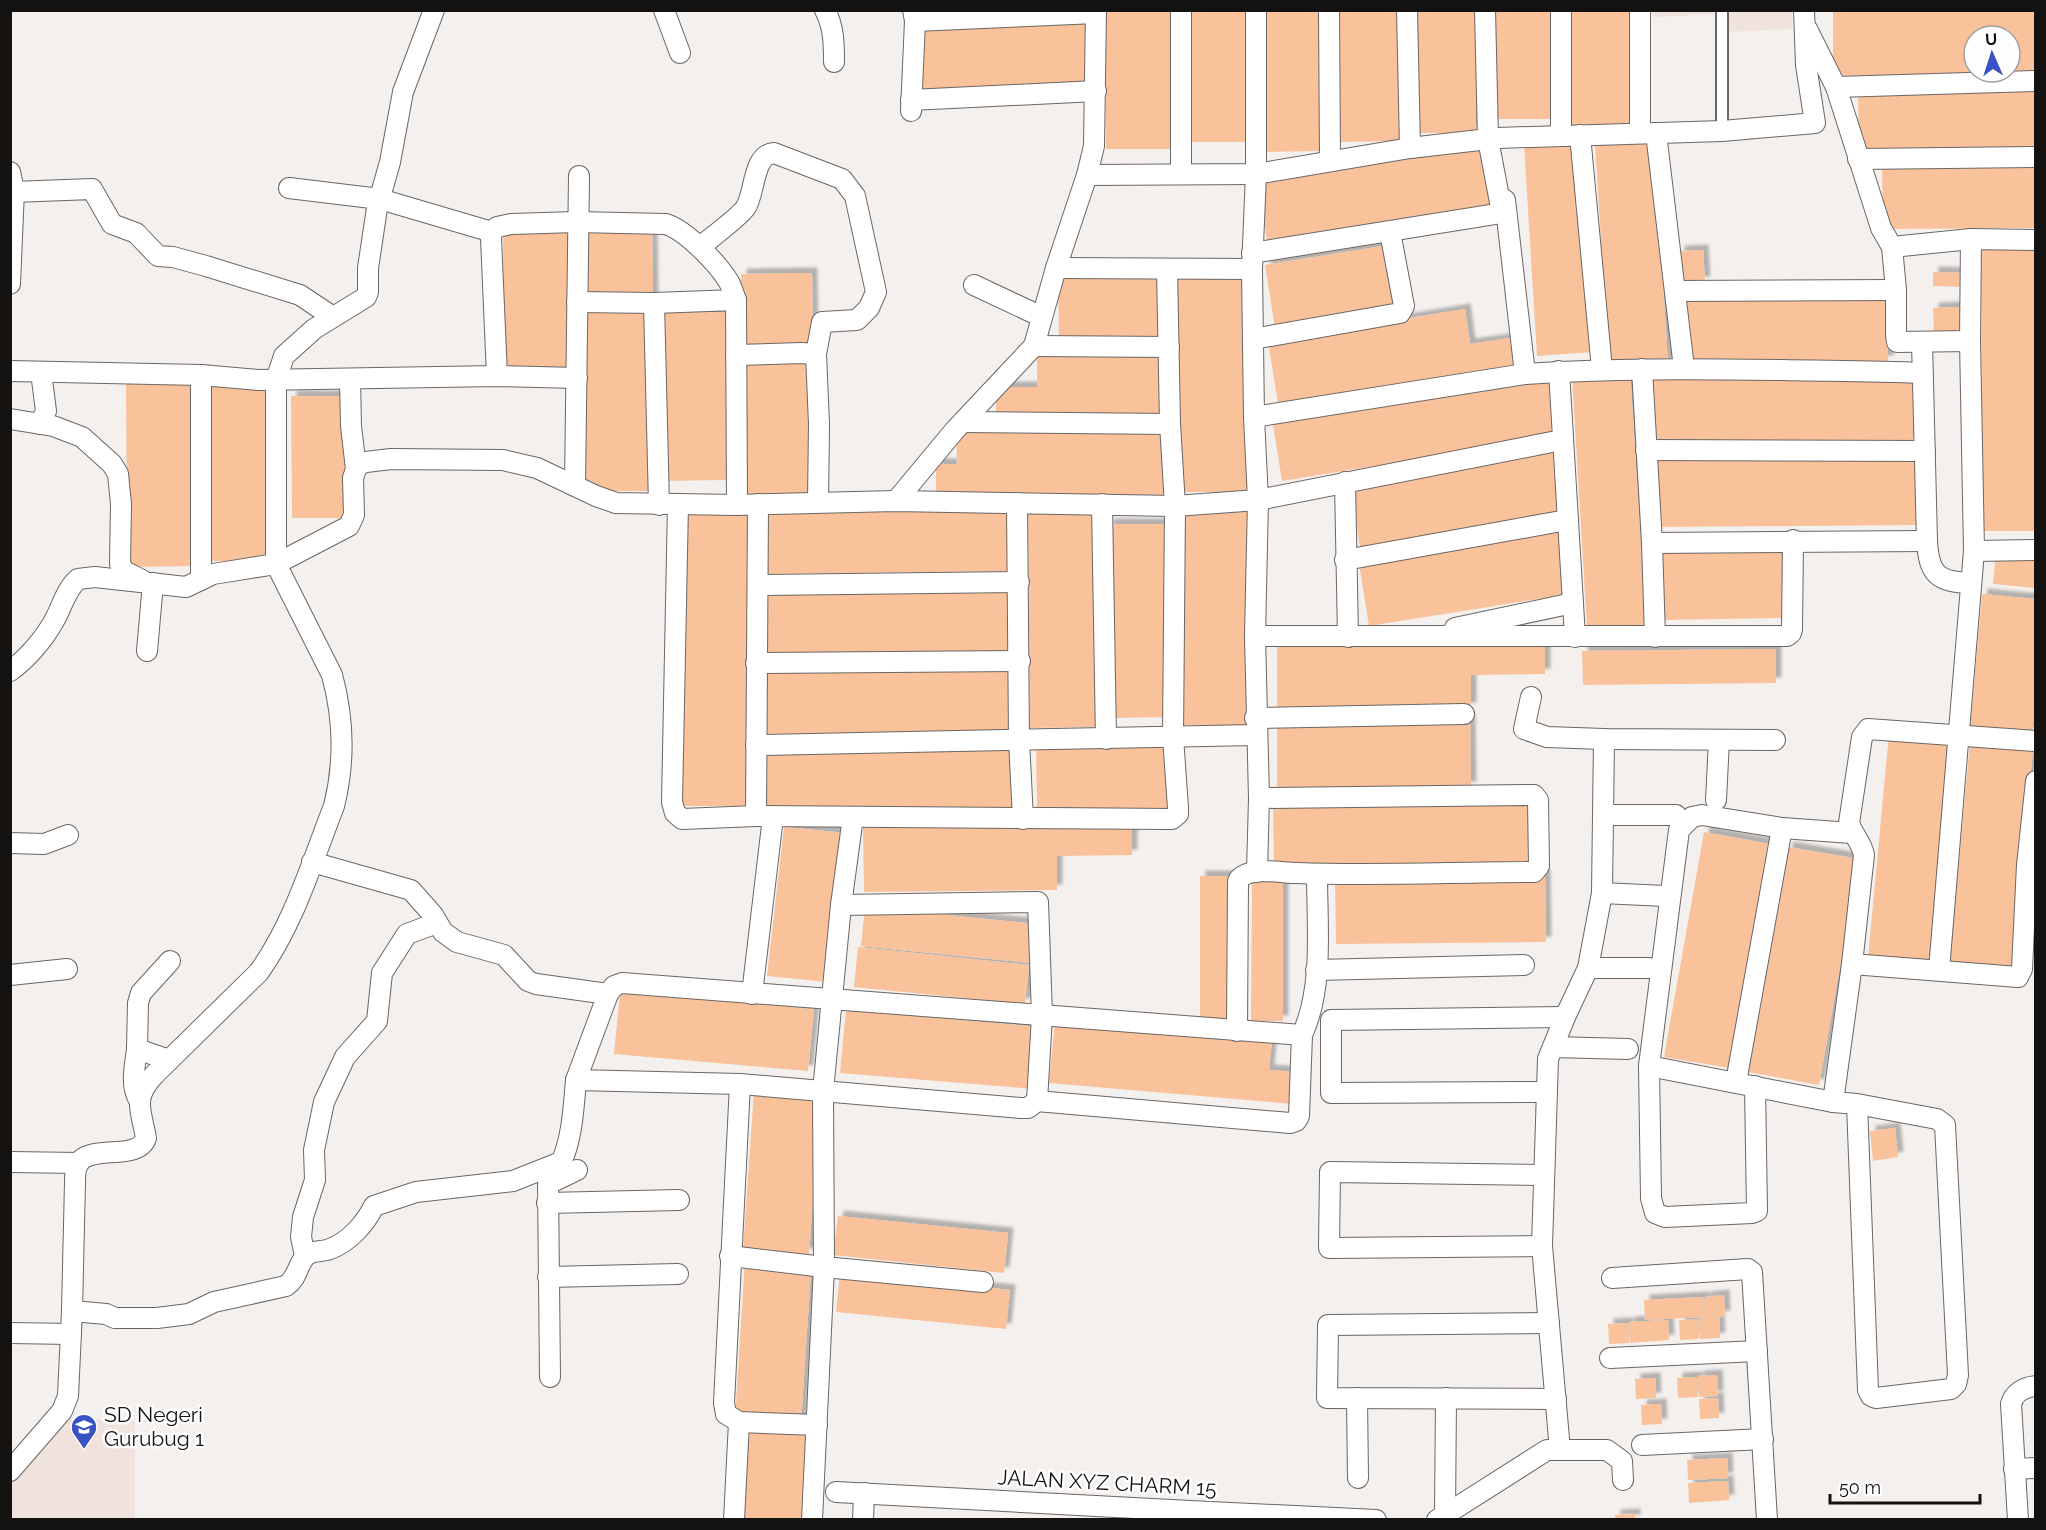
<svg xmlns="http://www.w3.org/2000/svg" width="2046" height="1530" font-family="Raleway,sans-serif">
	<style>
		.built { fill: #f0e3de }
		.building { fill: #f9c29b; fill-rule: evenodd; filter: url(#shadow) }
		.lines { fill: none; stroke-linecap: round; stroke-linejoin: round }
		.lane-casing { stroke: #6a6664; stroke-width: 14 }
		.street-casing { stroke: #6a6664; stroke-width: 22 }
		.lane { stroke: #fff; stroke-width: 10 }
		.street { stroke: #fff; stroke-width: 20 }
		.labels { text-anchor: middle; stroke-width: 5; stroke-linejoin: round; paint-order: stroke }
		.poi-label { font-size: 21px; fill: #141211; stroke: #fffefe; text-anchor: start }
		.street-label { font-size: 21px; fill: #141211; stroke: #fffefe }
	</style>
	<defs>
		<filter id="shadow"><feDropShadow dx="5.5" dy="-5.5" stdDeviation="1.5" flood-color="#0004"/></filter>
	</defs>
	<rect width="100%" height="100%" fill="#f4f0ee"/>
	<g class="built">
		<path d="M 1652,11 L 1792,11 L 1792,29 L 1726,32 L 1725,14 L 1653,17 Z"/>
		<path d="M 58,1418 L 135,1421 L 135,1519 L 11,1519 L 10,1479 Z"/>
	</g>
	<g class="building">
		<path d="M 1105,10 L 1176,10 L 1177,149 L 1106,149 Z"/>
		<path d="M 1183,10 L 1254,10 L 1255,142 L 1183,142 Z"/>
		<path d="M 1256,10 L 1325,10 L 1326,151 L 1257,152 Z"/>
		<path d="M 1332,10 L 1400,10 L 1400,141 L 1333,142 Z"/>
		<path d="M 1411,10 L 1476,10 L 1476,133 L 1412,133 Z"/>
		<path d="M 1495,10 L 1559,10 L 1560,119 L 1496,119 Z"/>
		<path d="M 1568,10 L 1632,10 L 1633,129 L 1568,129 Z"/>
		<path d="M 1833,10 L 2036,10 L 2036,74 L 1833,76 ZM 1974,36 L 2010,36 L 2010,72 L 1974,72 Z"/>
		<path d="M 1088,21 L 1088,89 L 921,90 L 921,23 Z"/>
		<path d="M 2036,85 L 2036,151 L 1859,152 L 1858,87 Z"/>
		<path d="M 1654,140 L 1668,364 L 1609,368 L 1595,143 Z"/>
		<path d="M 1578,142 L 1594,352 L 1537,356 L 1524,145 Z"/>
		<path d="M 1483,146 L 1493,209 L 1268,247 L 1258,183 Z"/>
		<path d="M 2036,160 L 2036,228 L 1883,229 L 1882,162 Z"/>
		<path d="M 573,226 L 575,372 L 504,373 L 503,227 Z"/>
		<path d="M 652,226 L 653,300 L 582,301 L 581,227 Z"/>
		<path d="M 2036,244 L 2036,531 L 1982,531 L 1981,245 Z"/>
		<path d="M 1389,245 L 1399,308 L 1275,328 L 1265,265 Z"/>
		<path d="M 1703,250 L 1705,282 L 1681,283 L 1679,251 Z"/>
		<path d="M 1933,272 L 1964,273 L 1963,287 L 1933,286 Z"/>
		<path d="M 812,273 L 813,350 L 742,351 L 741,274 Z"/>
		<path d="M 1245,275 L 1247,492 L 1176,492 L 1174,276 Z"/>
		<path d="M 1164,276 L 1165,344 L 1059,345 L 1058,277 Z"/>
		<path d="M 1888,294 L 1888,361 L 1686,364 L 1685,296 Z"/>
		<path d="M 653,305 L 654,491 L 586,491 L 581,306 Z"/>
		<path d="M 1960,307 L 1961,334 L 1934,335 L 1933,308 Z"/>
		<path d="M 1465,309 L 1470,344 L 1510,338 L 1515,366 L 1278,404 L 1268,341 Z"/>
		<path d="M 727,312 L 728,480 L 659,481 L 658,313 Z"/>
		<path d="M 1163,352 L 1164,420 L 996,421 L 996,387 L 1037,387 L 1037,354 Z"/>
		<path d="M 743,364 L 814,364 L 815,493 L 744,494 Z"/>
		<path d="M 1630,372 L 1646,625 L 1587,628 L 1572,376 Z"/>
		<path d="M 1548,373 L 1558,436 L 1282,481 L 1272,418 Z"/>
		<path d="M 1913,374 L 1913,441 L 1649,443 L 1648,376 Z"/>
		<path d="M 198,381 L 199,566 L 127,567 L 126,382 Z"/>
		<path d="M 202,387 L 274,387 L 275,561 L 204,561 Z"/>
		<path d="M 291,396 L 349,396 L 350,518 L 292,518 Z"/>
		<path d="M 1169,428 L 1169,496 L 936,498 L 936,464 L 957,464 L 956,430 Z"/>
		<path d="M 1554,451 L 1564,514 L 1360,547 L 1350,484 Z"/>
		<path d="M 1920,458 L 1920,525 L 1652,527 L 1652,460 Z"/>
		<path d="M 1012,504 L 1013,571 L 762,574 L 762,506 Z"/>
		<path d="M 1250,508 L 1251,725 L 1180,725 L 1179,509 Z"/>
		<path d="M 681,509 L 752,509 L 754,806 L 683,806 Z"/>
		<path d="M 1028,511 L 1099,511 L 1101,727 L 1030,728 Z"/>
		<path d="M 1108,524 L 1166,524 L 1168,717 L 1109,718 Z"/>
		<path d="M 1559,531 L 1569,594 L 1369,626 L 1359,563 Z"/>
		<path d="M 1781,551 L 1782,618 L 1660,620 L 1659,552 Z"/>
		<path d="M 1996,554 L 2036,558 L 2036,588 L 1993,584 Z"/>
		<path d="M 1017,584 L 1017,652 L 767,654 L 766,587 Z"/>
		<path d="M 1982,594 L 2036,599 L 2036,695 L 2032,734 L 1970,728 Z"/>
		<path d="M 1545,641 L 1545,674 L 1471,675 L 1471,708 L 1277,710 L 1277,643 Z"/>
		<path d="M 1776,649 L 1776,683 L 1583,685 L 1582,651 Z"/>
		<path d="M 1008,664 L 1008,732 L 758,734 L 757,667 Z"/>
		<path d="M 1470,719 L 1471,787 L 1277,788 L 1277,721 Z"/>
		<path d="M 1889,733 L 1951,739 L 1930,964 L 1868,958 Z"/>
		<path d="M 1036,742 L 1170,742 L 1171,808 L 1037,810 Z"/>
		<path d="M 1970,742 L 2033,748 L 2012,973 L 1949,968 Z"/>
		<path d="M 1015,744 L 1015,811 L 764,813 L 764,746 Z"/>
		<path d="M 1536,799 L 1537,866 L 1274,868 L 1273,801 Z"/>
		<path d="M 1132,822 L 1132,855 L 1057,856 L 1057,890 L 864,892 L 863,824 Z"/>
		<path d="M 784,827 L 845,833 L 828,982 L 767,976 Z"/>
		<path d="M 1704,832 L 1775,845 L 1735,1069 L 1664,1057 Z"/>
		<path d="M 1788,847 L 1859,859 L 1819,1085 L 1748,1072 Z"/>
		<path d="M 1545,875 L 1546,942 L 1336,944 L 1335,877 Z"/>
		<path d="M 1200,876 L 1232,876 L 1231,1019 L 1200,1019 Z"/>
		<path d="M 1252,878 L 1283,878 L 1283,1021 L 1251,1021 Z"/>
		<path d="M 865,907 L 1036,924 L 1031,963 L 861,946 Z"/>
		<path d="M 858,947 L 1029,965 L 1025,1004 L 854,987 Z"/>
		<path d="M 620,992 L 814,1009 L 808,1071 L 614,1054 Z"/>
		<path d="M 846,1010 L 1040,1027 L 1034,1089 L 840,1073 Z"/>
		<path d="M 1055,1021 L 1272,1040 L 1269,1070 L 1295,1072 L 1292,1104 L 1049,1083 Z"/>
		<path d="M 754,1091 L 820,1096 L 809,1254 L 743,1249 Z"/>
		<path d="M 1895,1128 L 1898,1157 L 1873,1161 L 1870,1131 Z"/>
		<path d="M 838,1216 L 1008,1233 L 1004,1273 L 833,1255 Z"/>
		<path d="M 745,1260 L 811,1269 L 801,1422 L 735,1418 Z"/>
		<path d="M 840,1272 L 1010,1290 L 1006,1329 L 836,1312 Z"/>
		<path d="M 1724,1295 L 1725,1316 L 1706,1317 L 1705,1297 Z"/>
		<path d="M 1704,1297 L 1705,1317 L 1645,1320 L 1644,1300 Z"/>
		<path d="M 1719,1317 L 1720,1338 L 1700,1339 L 1699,1318 Z"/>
		<path d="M 1698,1319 L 1699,1339 L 1680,1340 L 1679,1320 Z"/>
		<path d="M 1668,1320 L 1669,1340 L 1630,1343 L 1629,1322 Z"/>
		<path d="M 1628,1323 L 1629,1343 L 1609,1344 L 1608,1324 Z"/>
		<path d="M 1717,1375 L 1718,1396 L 1699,1397 L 1698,1376 Z"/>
		<path d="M 1697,1377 L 1698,1397 L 1678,1398 L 1677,1378 Z"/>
		<path d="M 1655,1378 L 1656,1398 L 1636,1399 L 1635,1379 Z"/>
		<path d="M 1718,1398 L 1719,1418 L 1700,1419 L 1699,1399 Z"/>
		<path d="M 1661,1404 L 1662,1424 L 1642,1425 L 1641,1405 Z"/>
		<path d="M 745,1429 L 811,1434 L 805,1520 L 739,1520 Z"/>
		<path d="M 1727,1458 L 1728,1478 L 1688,1480 L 1687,1460 Z"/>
		<path d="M 1728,1481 L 1729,1500 L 1689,1503 L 1688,1483 Z"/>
		<path d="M 1635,1514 L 1635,1520 L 1615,1520 L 1615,1515 Z"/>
	</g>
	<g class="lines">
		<g class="lane-casing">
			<path id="lane" d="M 1722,10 L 1722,131"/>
		</g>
		<g class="street-casing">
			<g id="street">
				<path d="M 664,10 L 680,53"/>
				<path d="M 825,10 C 834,27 834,44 834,62"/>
				<path d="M 1181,10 L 1181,173"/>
				<path d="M 1256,10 L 1256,174 L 1252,269 L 1254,417 L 1258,500 L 1255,636 L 1259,798 L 1257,872"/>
				<path d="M 1329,10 L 1330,161"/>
				<path d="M 1407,10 L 1410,148"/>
				<path d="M 1640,10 L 1640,133"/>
				<path d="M 915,21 L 1096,13"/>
				<path d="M 1807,29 L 1836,87 L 1881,228 L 1892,247"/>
				<path d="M 1836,87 L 2036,81"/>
				<path d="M 911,100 L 1096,91"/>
				<path d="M 911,111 L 915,21 L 913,10"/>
				<path d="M 1656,133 L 1684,368"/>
				<path d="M 1561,135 L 1561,10"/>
				<path d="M 1580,135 L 1602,369"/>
				<path d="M 1858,159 L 2036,157"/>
				<path d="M 10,172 L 14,190 L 10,284"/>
				<path d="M 1087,175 L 1256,174 L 1410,148 L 1497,138 L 1722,131 L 1815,123 L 1806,65 L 1804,10"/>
				<path d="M 289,188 L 380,199 L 492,232"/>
				<path d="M 13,192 L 92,189 L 112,224 L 136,233 L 158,256 L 173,257 L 206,266 L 300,295 L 333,317"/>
				<path d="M 1505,200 L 1525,374"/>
				<path d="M 700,247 C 709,239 741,216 746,207 C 755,193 753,154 774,153 L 842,179 L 855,196 L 876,292 L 869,308 L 857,320 L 822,322 L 816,354"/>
				<path d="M 1252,253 L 1502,213 L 1488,139 L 1485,10"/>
				<path d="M 1056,268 L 1252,269"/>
				<path d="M 974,285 L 1042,317"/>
				<path d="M 1675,291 L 1896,290"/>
				<path d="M 577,302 L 654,303 L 736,300"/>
				<path d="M 654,303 L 659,505"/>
				<path d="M 1253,339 L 1400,313 L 1404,306 L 1390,232"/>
				<path d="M 1970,341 L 1897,342 L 1896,335 L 1896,290 L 1892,247 L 1971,239 L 2036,240"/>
				<path d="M 1922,342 L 1927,541 C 1929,575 1938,582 1971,583"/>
				<path d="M 1034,346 L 1169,347"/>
				<path d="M 736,355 L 801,353 L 816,354 L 819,424 L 818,502"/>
				<path d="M 1642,369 L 1652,543 L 1655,637"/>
				<path d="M 10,371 L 201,375 L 258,380 L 497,376 L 577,378"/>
				<path d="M 1559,371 L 1575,637"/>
				<path d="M 497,376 L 491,238 L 492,232 L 497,227 L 511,224 L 577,222 L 666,224 C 687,231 718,264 729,282 C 732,288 734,295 736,300 L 737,505"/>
				<path d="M 350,379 L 351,426 L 356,469"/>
				<path d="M 1254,417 L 1525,374 C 1611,368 1695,369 1781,370 C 1828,371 1875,371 1922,373"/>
				<path d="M 10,419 L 53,426 L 82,437 L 112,464 L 118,474 L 121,504 L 120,564 L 124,571 L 142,580"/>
				<path d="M 963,422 L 1170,424"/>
				<path d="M 40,424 L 46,411 L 41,372"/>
				<path d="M 1646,450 L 1925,451"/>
				<path d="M 1345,482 L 1348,637"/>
				<path d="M 575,486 L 579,176"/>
				<path d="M 896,501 L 955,430 L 1034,346 L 1056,268 L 1087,175 L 1094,146 L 1096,10"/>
				<path d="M 1017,503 L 1019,740 L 1023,819"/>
				<path d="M 678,504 L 672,802 L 675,813 L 682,819 L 756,816 L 1172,819 L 1178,814 L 1178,808 L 1173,737 L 1175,506 L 1170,424 L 1167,269"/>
				<path d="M 1102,504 L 1106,739"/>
				<path d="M 1652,543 L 1927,541"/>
				<path d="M 1974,551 L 2036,550"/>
				<path d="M 1345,560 L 1567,520"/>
				<path d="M 201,580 L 201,375"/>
				<path d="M 758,585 L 1019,582"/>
				<path d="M 1455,628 L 1573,603"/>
				<path d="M 1255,636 L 1787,636 L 1791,633 L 1792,629 L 1793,540"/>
				<path d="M 147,651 L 153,583"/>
				<path d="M 756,663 L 1020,661"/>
				<path d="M 10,671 C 27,659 44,639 54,621 C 62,607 66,589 78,579 L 95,577 L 186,587 L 213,574 L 276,564 L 349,526 L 354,515 L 353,478 L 356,469 L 360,464 L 366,462 L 391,459 L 503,460 L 537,468 L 596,496 L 616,503 L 737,505 L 896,501 L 1175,506 L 1258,500 L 1562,440"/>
				<path d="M 1531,697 L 1524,729 L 1547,737 L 1604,739 L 1775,740"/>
				<path d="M 1255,718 L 1464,714"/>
				<path d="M 756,745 L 1256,735"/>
				<path d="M 1716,800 L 1719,740"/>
				<path d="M 1603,815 L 1676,815"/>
				<path d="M 756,816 L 758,504"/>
				<path d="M 10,843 L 44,844 L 68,835"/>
				<path d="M 312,862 L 411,890 L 433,915 L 443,932 L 457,942 L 504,955 L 528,981 L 536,984 L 608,994"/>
				<path d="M 1602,893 L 1665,896"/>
				<path d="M 841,905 L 1038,902 L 1042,1016 L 1037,1101"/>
				<path d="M 1852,964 L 2018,977 L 2022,969 L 2027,865 L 2036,781"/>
				<path d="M 1588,968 L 1649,968"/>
				<path d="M 1316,970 L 1524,965"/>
				<path d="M 1939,970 L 1974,551 L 1970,341 L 1971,239"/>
				<path d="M 10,975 L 67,969"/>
				<path d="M 752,994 L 773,817"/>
				<path d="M 1237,1031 L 1238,882 L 1239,879 C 1251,866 1281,873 1297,873 C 1376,876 1455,872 1534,872 L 1539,866 L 1538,800 L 1534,795 L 1259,798"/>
				<path d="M 1302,1035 L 1299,1116 L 1296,1121 L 1290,1123 L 1037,1101 L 1028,1108 L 1020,1108 L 740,1084 L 576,1080 L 608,994 L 614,986 L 622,983 L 1302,1035 C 1324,987 1317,926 1317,874"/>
				<path d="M 1553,1047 L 1628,1049"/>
				<path d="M 137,1049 C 135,1066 130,1085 139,1100"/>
				<path d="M 169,1060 L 137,1049 L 138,1003 L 141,993 L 170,961"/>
				<path d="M 1649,1066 L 1833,1102 L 1857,1104 L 1937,1119 L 1945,1125 L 1958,1375 L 1956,1384 L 1951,1389 L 1876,1398 L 1871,1396 L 1868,1390 L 1857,1104"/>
				<path d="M 1736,1082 L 1782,828"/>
				<path d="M 740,1084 L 724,1403 L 726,1414 L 739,1422 L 817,1425"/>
				<path d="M 1755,1086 L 1757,1211 L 1752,1213 L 1665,1217 L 1655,1213 L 1651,1198 L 1649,1066 L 1679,830 L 1692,817 L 1702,815 L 1782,828 L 1852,833"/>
				<path d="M 1547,1092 L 1331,1093 L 1331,1020 L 1565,1017"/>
				<path d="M 1833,1102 L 1852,964 L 1864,855 C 1862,843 1853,835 1849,823 L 1862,737 L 1868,729 L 2036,741"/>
				<path d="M 10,1162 L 79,1163"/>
				<path d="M 547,1203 L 679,1200"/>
				<path d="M 1542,1246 L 1329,1248 L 1330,1172 L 1544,1175"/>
				<path d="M 305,1256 L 301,1237 L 303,1217 L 315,1180 L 314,1150 L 324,1102 L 345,1057 L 377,1021 L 382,973 L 407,934 L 437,923"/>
				<path d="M 730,1256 L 824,1267 L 983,1282"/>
				<path d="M 548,1277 L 678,1274"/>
				<path d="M 1612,1278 L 1748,1269 L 1752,1272 L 1767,1520"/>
				<path d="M 72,1311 L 106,1314 L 115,1318 L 157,1318 L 189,1314 L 214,1302 L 286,1286 C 299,1277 297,1263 307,1255 C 313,1250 323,1252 330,1249 C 349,1242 365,1224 374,1206 L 416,1192 L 513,1181 L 561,1162 C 572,1141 574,1104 576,1080"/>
				<path d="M 1549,1323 L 1328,1325 L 1327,1398 L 1556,1399"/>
				<path d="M 10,1333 L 71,1334"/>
				<path d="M 1610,1358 L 1757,1351"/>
				<path d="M 550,1377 L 548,1184 L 577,1170"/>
				<path d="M 1357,1398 L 1358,1478"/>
				<path d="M 1642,1445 L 1763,1439"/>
				<path d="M 1560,1450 L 1607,1450 L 1622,1461 L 1623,1480"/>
				<path d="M 2014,1469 L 2036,1468"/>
				<path d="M 10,1471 L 62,1411 L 68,1396 L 72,1311 L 75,1182 C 75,1175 75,1165 81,1160 C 96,1146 139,1160 146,1138 C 141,1109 132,1099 154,1075 L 259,972 C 294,923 312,862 334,806 C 345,762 344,719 332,675 L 276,564 L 276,380 L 284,356 L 314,329 L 366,297 L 368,292 L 368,268 L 377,208 L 390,162 L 403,92 L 434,10"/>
				<path d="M 836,1492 L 1190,1511 L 1376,1520"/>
				<path d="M 1445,1514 L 1446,1398"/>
				<path d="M 734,1520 L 739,1422"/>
				<path d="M 812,1520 L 824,1267 L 823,1091 L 841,905 L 853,817"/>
				<path d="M 863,1520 L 864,1493"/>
				<path d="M 1437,1520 L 1547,1450 L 1560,1450 L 1542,1246 L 1548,1059 L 1565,1017 L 1588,968 L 1602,893 L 1604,739"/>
				<path d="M 2018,1520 L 2011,1404 C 2014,1393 2024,1387 2036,1386"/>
			</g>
		</g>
		<use href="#lane" class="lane"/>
		<use href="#street" class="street"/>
	</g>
	<defs>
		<g id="school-pin" transform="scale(1.35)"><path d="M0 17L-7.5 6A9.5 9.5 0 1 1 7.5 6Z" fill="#3953c5" stroke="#fffefe"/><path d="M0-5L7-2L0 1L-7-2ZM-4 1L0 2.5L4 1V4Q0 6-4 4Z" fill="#fff"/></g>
	</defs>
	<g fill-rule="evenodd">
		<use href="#school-pin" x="84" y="1427"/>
	</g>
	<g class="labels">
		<g class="poi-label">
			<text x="104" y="1422">SD Negeri<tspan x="104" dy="24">Gurubug 1</tspan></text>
		</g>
		<g class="street-label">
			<text transform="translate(1107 1483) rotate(3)" y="7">JALAN XYZ CHARM 15</text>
		</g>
	</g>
	<rect width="2046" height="1530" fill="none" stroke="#141211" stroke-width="24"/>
	<g transform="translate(1992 54) rotate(357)"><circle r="28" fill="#fffefe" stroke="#a1a09f" stroke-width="1.5"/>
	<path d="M0-4.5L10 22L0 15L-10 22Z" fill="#3953c5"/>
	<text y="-9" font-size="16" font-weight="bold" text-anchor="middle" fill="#141211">U</text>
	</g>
	<path d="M1830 1494v9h150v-9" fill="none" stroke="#141211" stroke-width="3"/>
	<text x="1839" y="1494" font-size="18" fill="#141211" stroke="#fffefe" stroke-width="4.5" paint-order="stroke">50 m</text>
</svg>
